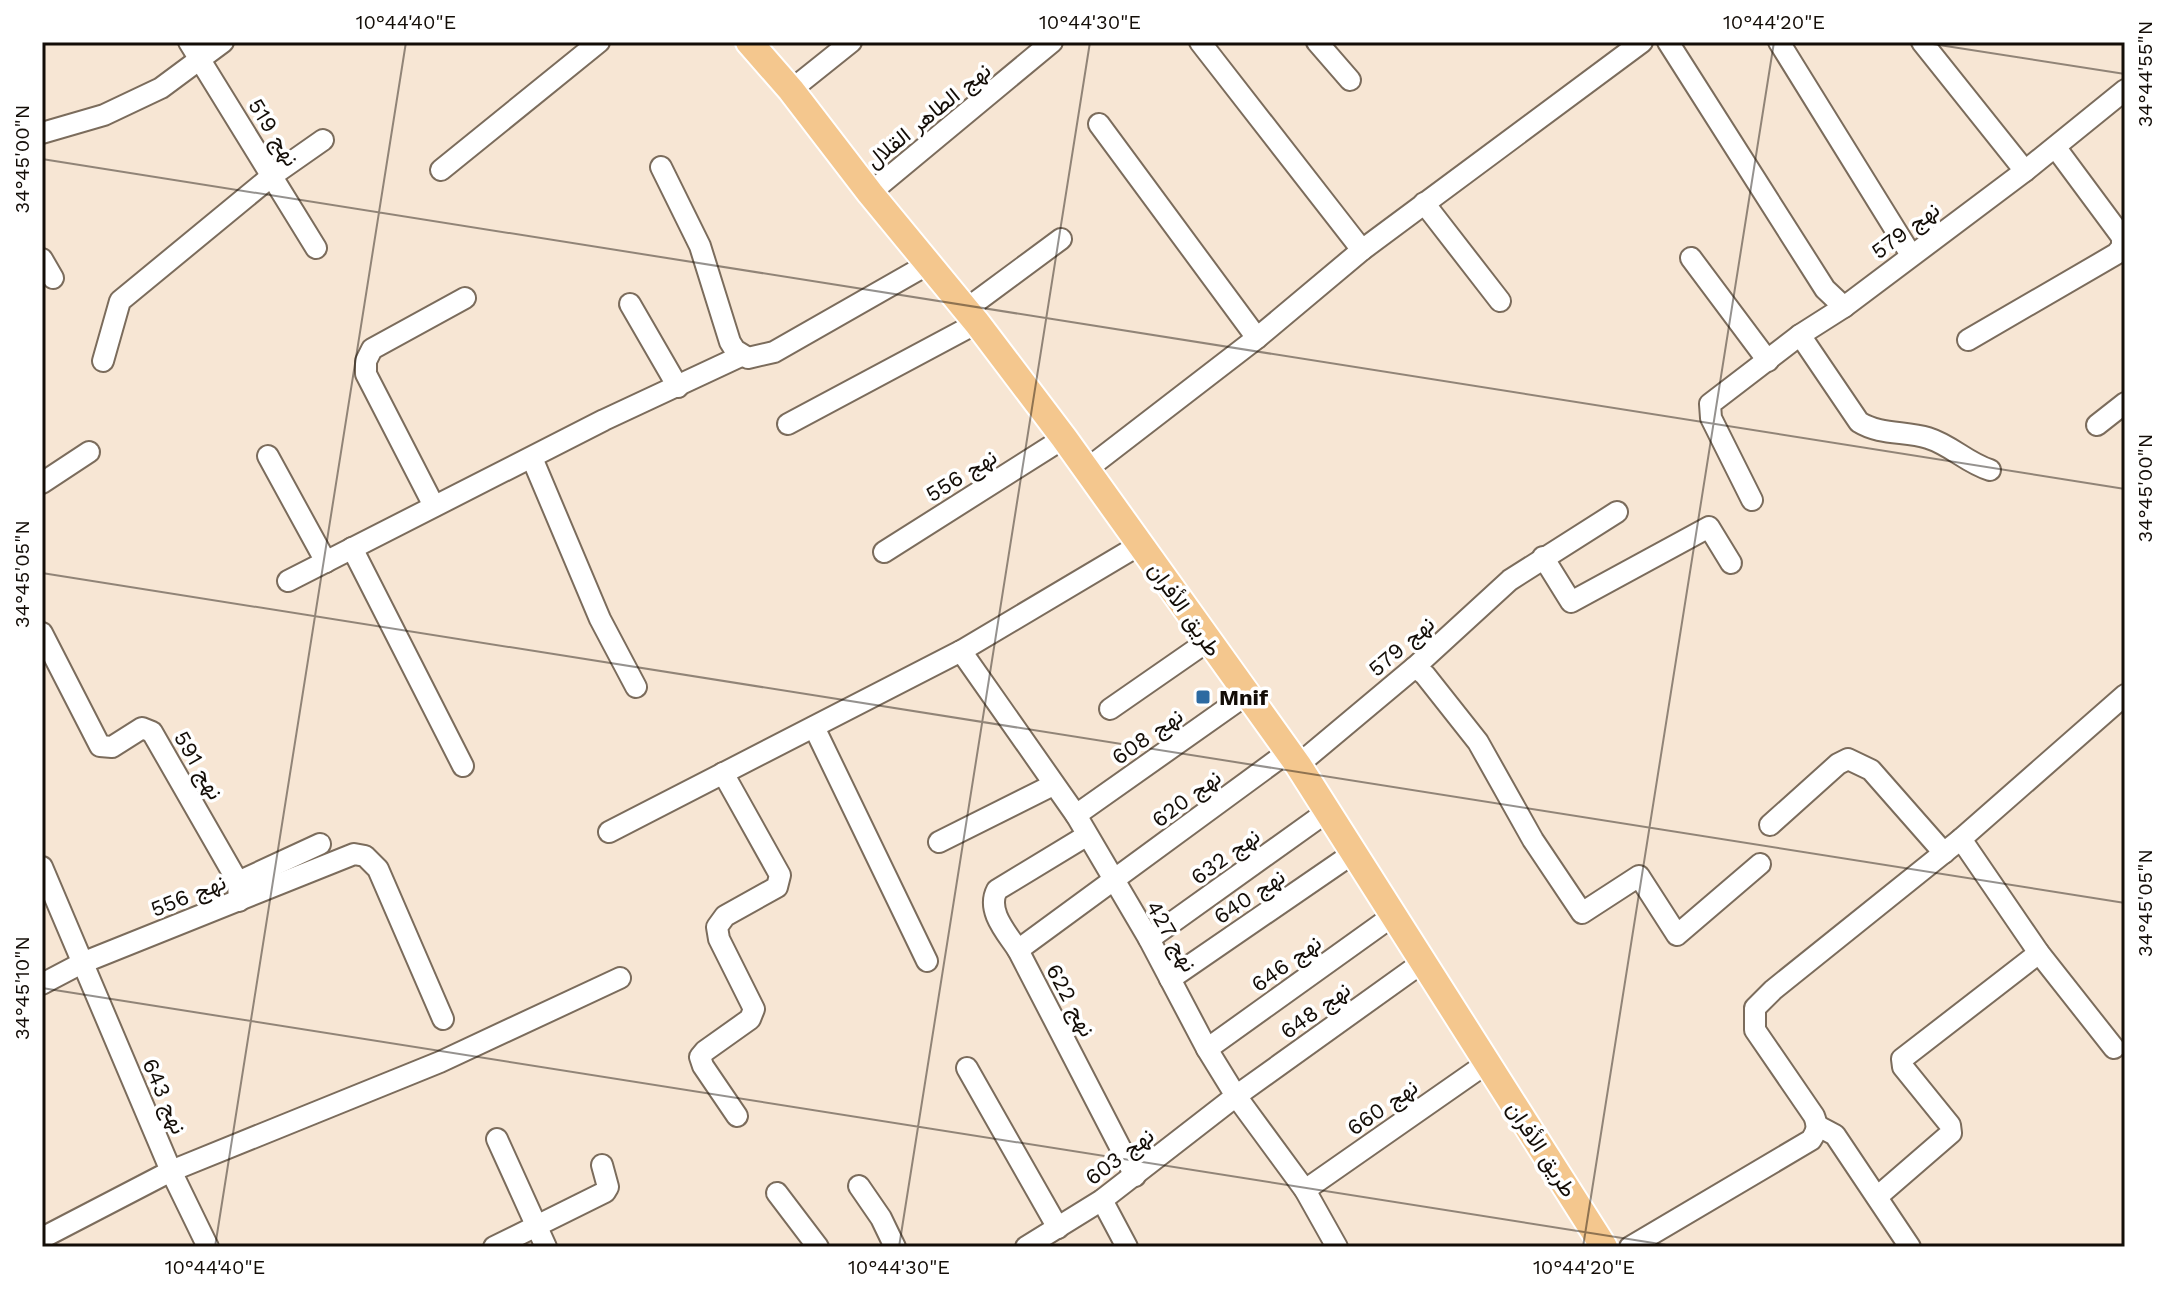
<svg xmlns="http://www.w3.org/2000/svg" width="2167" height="1289" font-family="'Work Sans',Vazirmatn,sans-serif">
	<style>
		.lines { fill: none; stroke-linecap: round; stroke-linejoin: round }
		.minor-casing { stroke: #7b6c5c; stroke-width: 24 }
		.major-casing { stroke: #fff; stroke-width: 30 }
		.minor { stroke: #fff; stroke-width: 20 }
		.major { stroke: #f4c78e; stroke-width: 26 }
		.ticks { fill: none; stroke: #130d07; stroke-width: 2; stroke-opacity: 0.45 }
		.poi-dot { fill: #2d6aa1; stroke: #fff; stroke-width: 3 }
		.labels { text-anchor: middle; stroke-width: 7; stroke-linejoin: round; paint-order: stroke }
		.street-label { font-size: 22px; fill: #130d07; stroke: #fff }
		.poi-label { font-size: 22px; font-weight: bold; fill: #130d07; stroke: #fff; text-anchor: start }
		.neatline { fill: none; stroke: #130d07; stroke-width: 3 }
		.ticks-label { font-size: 20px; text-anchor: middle; fill: #130d07 }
	</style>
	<rect width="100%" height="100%" fill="#f7e6d4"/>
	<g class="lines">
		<g class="minor-casing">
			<g id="minor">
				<path d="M 189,42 L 316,248"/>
				<path d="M 1200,42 L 1362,250"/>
				<path d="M 1317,42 L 1350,80"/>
				<path d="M 1668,42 L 1825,289 L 1844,307"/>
				<path d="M 1779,42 L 1911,255"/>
				<path d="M 1922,42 L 2025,171"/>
				<path d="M 791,90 L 851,42"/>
				<path d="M 1099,124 L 1257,338"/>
				<path d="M 42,133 L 104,115 L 161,88 L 223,42"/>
				<path d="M 661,167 L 700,246 L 730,342 L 735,350 L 748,358 L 774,352 L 930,263"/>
				<path d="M 441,170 L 599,42"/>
				<path d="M 870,193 L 1052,42"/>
				<path d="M 1424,203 L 1500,301"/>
				<path d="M 1691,258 L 1768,361"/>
				<path d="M 42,259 L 53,278"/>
				<path d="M 630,304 L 678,387"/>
				<path d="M 965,310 L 1061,239"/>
				<path d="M 1800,335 L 1859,422 C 1880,435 1905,431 1928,438 C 1951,445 1967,463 1990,470"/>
				<path d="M 1968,340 L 2116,254 L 2122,247 L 2122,237 L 2056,148"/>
				<path d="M 103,361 L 120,301 L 273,175 L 323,140"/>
				<path d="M 788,424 L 977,323"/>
				<path d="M 2097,425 L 2125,403"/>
				<path d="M 268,456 L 326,562"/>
				<path d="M 532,458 L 600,619 L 636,687"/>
				<path d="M 1087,469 L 1257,338 L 1362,250 L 1642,42"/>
				<path d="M 42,483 L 89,452"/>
				<path d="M 1752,500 L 1711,418 L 1710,404 L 1800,335 L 1844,307 L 2025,171 L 2125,90"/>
				<path d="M 434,506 L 366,374 L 366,361 L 372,349 L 465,298"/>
				<path d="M 352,548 L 463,766"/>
				<path d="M 884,552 L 1064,438"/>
				<path d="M 1543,557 L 1571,602 L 1709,527 L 1731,563"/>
				<path d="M 288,581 L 604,420 L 741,356"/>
				<path d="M 42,633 L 100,746 L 112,747 L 142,728 L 152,732 L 238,882 L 239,901"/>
				<path d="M 961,651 L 1076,815 L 1149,939 L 1207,1049 L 1236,1096 L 1305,1190 L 1337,1247"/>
				<path d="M 1415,667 L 1425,675 L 1478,742 L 1533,840 L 1582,913 L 1639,876 L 1677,935 L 1760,864"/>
				<path d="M 1110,709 L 1208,641"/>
				<path d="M 814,727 L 927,961"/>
				<path d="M 1298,765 L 1415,667 L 1510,580 L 1617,512"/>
				<path d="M 723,773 L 780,875 L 777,887 L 725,916 L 717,927 L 719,939 L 754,1009 L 750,1019 L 705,1051 L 700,1057 L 703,1066 L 737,1116"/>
				<path d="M 1076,815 L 1246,695"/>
				<path d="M 1770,825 L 1838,764 L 1848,759 L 1871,770 L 1944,853"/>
				<path d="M 609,832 L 961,651 L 1141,544"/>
				<path d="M 1961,839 L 2039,953 L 2114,1048"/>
				<path d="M 939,842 L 1053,785"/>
				<path d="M 42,867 L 171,1171 L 208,1247"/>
				<path d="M 238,882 L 320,844"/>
				<path d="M 1149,939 L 1328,811"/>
				<path d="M 1018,950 C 1007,933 986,911 997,890 L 1086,836"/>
				<path d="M 1170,979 L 1355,852"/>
				<path d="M 42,984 L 82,963 L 354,854 L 365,856 L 378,869 L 443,1019"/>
				<path d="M 1207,1049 L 1394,915"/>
				<path d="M 967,1068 L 1058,1228"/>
				<path d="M 1818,1126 L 1835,1135 L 1910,1247"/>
				<path d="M 497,1139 L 546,1247"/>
				<path d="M 1135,1176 L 1018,950 L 1288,752"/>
				<path d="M 859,1186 L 881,1218 L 895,1247"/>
				<path d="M 1305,1190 L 1487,1063"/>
				<path d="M 777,1193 L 818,1247"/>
				<path d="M 1877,1197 L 1951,1133 L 1950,1125 L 1903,1067 L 1902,1059 L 2039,953"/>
				<path d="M 1102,1200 L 1127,1247"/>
				<path d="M 42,1238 L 171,1171 L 440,1062 L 620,978"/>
				<path d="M 494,1247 L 605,1192 L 608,1187 L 602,1165"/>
				<path d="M 1026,1247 L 1102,1200 L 1236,1096 L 1423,962"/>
				<path d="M 1630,1247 L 1811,1140 C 1817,1131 1818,1126 1814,1116 L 1755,1030 L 1755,1008 L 1773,990 L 1961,839 L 2125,695"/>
			</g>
		</g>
		<g class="major-casing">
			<path id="major" d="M 749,42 L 791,90 L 870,193 L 977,323 L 1064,438 L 1298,765 L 1604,1247"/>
		</g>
		<use href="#minor" class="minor"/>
		<use href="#major" class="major"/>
	</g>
	<path class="ticks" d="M 1920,42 L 2125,74M 42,159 L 2125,489M 42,573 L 2125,903M 42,988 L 1679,1247M 215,1247 L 406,42M 899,1247 L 1090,42M 1583,1247 L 1774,42"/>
	<rect class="poi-dot" x="1195" y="689" width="16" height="16" rx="4"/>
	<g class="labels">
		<g class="street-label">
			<text transform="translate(928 115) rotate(-39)" y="8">نهج الطاهر القلال</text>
			<text transform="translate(274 132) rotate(58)" y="8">نهج 519</text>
			<text transform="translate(1905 230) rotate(-37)" y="8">نهج 579</text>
			<text transform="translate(961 475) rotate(-32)" y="8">نهج 556</text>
			<text transform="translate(1185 609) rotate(55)" y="8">طريق الأفران</text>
			<text transform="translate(1401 646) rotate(-41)" y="8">نهج 579</text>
			<text transform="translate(1147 736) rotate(-35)" y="8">نهج 608</text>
			<text transform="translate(199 765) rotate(60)" y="8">نهج 591</text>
			<text transform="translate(1186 798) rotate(-37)" y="8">نهج 620</text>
			<text transform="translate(1225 856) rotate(-36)" y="8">نهج 632</text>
			<text transform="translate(188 895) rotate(-22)" y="8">نهج 556</text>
			<text transform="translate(1249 896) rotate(-34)" y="8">نهج 640</text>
			<text transform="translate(1172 936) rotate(60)" y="8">نهج 427</text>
			<text transform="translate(1286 963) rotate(-36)" y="8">نهج 646</text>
			<text transform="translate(1071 1000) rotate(62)" y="8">نهج 622</text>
			<text transform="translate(1315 1010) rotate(-36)" y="8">نهج 648</text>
			<text transform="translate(165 1096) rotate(67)" y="8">نهج 643</text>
			<text transform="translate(1382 1107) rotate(-35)" y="8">نهج 660</text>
			<text transform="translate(1542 1149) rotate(57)" y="8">طريق الأفران</text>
			<text transform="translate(1119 1156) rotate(-37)" y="8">نهج 603</text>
		</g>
		<g class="poi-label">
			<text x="1219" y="705">Mnif</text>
		</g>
	</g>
	<rect width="2167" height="1289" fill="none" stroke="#ffffff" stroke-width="88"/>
	<rect x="44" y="44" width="2079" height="1201" class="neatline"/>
	<g class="ticks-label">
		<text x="406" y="29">10°44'40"E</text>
		<text x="1090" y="29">10°44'30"E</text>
		<text x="1774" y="29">10°44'20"E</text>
		<text transform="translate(2145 74) rotate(-90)" y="7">34°44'55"N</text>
		<text transform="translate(22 159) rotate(-90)" y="7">34°45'00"N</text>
		<text transform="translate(2145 488) rotate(-90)" y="7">34°45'00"N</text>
		<text transform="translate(22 574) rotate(-90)" y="7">34°45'05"N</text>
		<text transform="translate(2145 903) rotate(-90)" y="7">34°45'05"N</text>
		<text transform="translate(22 988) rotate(-90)" y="7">34°45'10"N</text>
		<text x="215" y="1274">10°44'40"E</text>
		<text x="899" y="1274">10°44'30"E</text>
		<text x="1584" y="1274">10°44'20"E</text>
	</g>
</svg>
